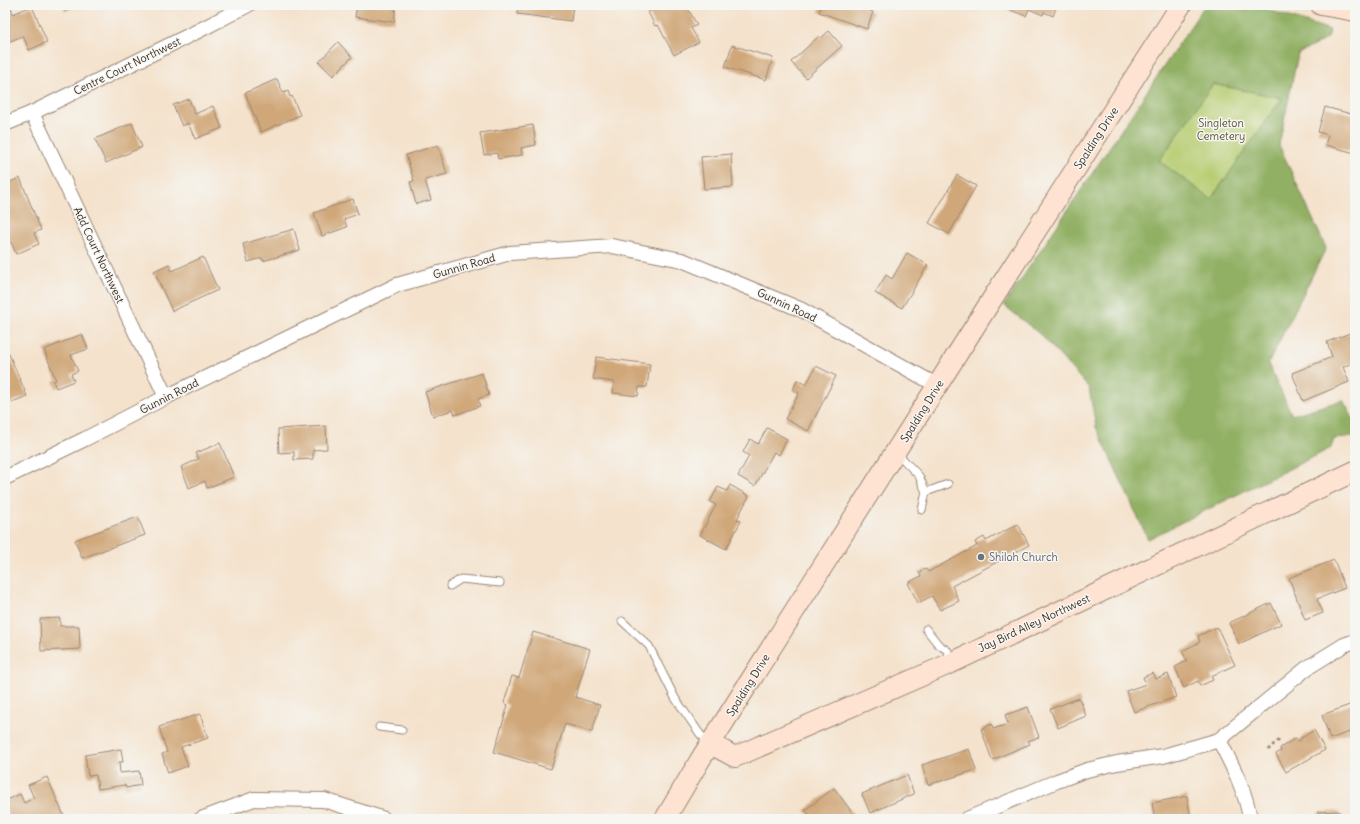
<svg xmlns="http://www.w3.org/2000/svg" width="1360" height="824" font-family="Delius,sans-serif">
	<style>
		.green { fill: #b7cd72; stroke: #797c48 }
		.forest { fill: #91b064; stroke: #666d41; fill-rule: evenodd }
		.building { fill: #d0a779 }
		.lines { fill: none; stroke-linecap: round; stroke-linejoin: round }
		.lane-casing { stroke: #988675; stroke-width: 9 }
		.street-casing { stroke: #988675; stroke-width: 16 }
		.secondary-casing { stroke: #988675; stroke-width: 22 }
		.path { stroke: #988675; stroke-width: 2.5; stroke-dasharray: 3 3; stroke-linecap: butt }
		.lane { stroke: #fff; stroke-width: 7 }
		.street { stroke: #fff; stroke-width: 14 }
		.secondary { stroke: #fee3d2; stroke-width: 20 }
		.worship-dot { fill: #6b7280; stroke: #f6f6f2; stroke-width: 1.5 }
		.labels { text-anchor: middle; stroke-width: 3; stroke-linejoin: round; paint-order: stroke }
		.street-label { font-size: 11px; fill: #3b2a1e; stroke: #f6f6f2 }
		.park-label { font-size: 11px; fill: #5a5333; stroke: #f6f6f2 }
		.worship-label { font-size: 11px; fill: #5b616d; stroke: #f6f6f2; text-anchor: start }
	</style>
	<rect width="100%" height="100%" fill="#f6f6f2"/>
	<filter id="ink" filterUnits="userSpaceOnUse"><feTurbulence type="fractalNoise" baseFrequency=".025" numOctaves="2"/><feDisplacementMap in="SourceGraphic" scale="8" xChannelSelector="R" yChannelSelector="G"/><feConvolveMatrix kernelMatrix="1 2 1 2 8 2 1 2 1" color-interpolation-filters="sRGB"/></filter>
	<filter id="wash" filterUnits="userSpaceOnUse"><feTurbulence type="fractalNoise" baseFrequency=".012" numOctaves="4" result="noise"/><feDisplacementMap in="SourceGraphic" scale="16" xChannelSelector="R" yChannelSelector="G"/><feGaussianBlur stdDeviation="0.9" result="paint"/><feColorMatrix in="noise" values="0 0 0 0 0 0 0 0 0 0 0 0 0 0 0 0 0 1.4 0 .05"/><feComposite in="paint" operator="in"/></filter>
	<g filter="url(#wash)">
		<rect width="100%" height="100%" fill="#f4e2cc"/>
		<path class="green" d="M 1213,84 L 1283,98 L 1211,199 L 1159,161 Z"/>
		<path class="forest" d="M 1205,5 L 1253,5 L 1330,30 L 1328,38 L 1298,54 L 1279,145 L 1326,248 L 1268,364 L 1292,415 L 1343,400 L 1355,422 L 1355,437 L 1334,439 L 1331,448 L 1148,539 L 1096,427 L 1089,388 L 1042,336 L 1004,305 ZM 1213,84 L 1282,98 L 1211,199 L 1159,161 Z"/>
		<g id="blocks">
			<g class="building">
				<path d="M 63,5 L 80,5 L 65,11 Z"/>
				<path d="M 357,5 L 396,5 L 394,22 L 355,17 Z"/>
				<path d="M 518,5 L 573,5 L 571,21 L 517,14 Z"/>
				<path d="M 662,5 L 686,5 L 697,25 L 691,28 L 699,42 L 674,55 L 658,25 L 655,26 L 648,12 Z"/>
				<path d="M 821,5 L 864,5 L 863,8 L 873,12 L 867,29 L 819,12 Z"/>
				<path d="M 1003,5 L 1057,5 L 1053,16 L 1044,12 L 1043,15 L 1029,9 L 1026,16 L 1002,7 Z"/>
				<path d="M 32,6 L 47,42 L 29,50 L 23,36 L 5,43 L 5,10 L 11,7 L 13,14 Z"/>
				<path d="M 829,31 L 842,46 L 806,78 L 791,62 L 819,36 L 821,38 Z"/>
				<path d="M 338,42 L 352,57 L 333,76 L 319,62 Z"/>
				<path d="M 732,45 L 773,58 L 766,80 L 725,67 Z"/>
				<path d="M 277,79 L 283,93 L 288,91 L 290,97 L 292,96 L 300,115 L 261,132 L 245,93 Z"/>
				<path d="M 189,99 L 195,114 L 213,106 L 222,128 L 195,139 L 188,123 L 182,126 L 173,105 Z"/>
				<path d="M 1325,107 L 1355,115 L 1355,153 L 1325,145 L 1328,135 L 1318,132 Z"/>
				<path d="M 132,123 L 142,147 L 106,163 L 95,139 Z"/>
				<path d="M 533,125 L 536,145 L 521,148 L 522,155 L 498,159 L 497,153 L 484,155 L 480,133 Z"/>
				<path d="M 438,145 L 447,174 L 425,180 L 431,200 L 416,204 L 410,182 L 414,181 L 406,155 Z"/>
				<path d="M 731,154 L 733,187 L 704,189 L 701,157 Z"/>
				<path d="M 957,175 L 976,186 L 949,234 L 929,223 Z"/>
				<path d="M 20,178 L 41,230 L 34,233 L 39,244 L 16,254 L 5,228 L 5,184 Z"/>
				<path d="M 353,199 L 358,214 L 344,219 L 347,227 L 322,236 L 314,213 Z"/>
				<path d="M 294,229 L 300,250 L 263,261 L 262,258 L 248,262 L 243,244 Z"/>
				<path d="M 907,253 L 928,265 L 902,308 L 875,293 L 886,275 L 892,279 Z"/>
				<path d="M 203,257 L 218,290 L 172,311 L 154,271 L 169,264 L 172,271 Z"/>
				<path d="M 1355,331 L 1355,362 L 1343,367 L 1349,382 L 1303,401 L 1292,373 L 1332,357 L 1327,342 Z"/>
				<path d="M 82,334 L 88,349 L 71,355 L 78,371 L 71,374 L 74,381 L 56,388 L 53,381 L 56,380 L 44,350 Z"/>
				<path d="M 9,354 L 27,396 L 5,405 L 5,356 Z"/>
				<path d="M 596,357 L 650,364 L 647,387 L 639,387 L 638,396 L 613,393 L 614,382 L 593,379 Z"/>
				<path d="M 816,366 L 836,376 L 808,431 L 785,419 L 799,393 L 793,390 L 797,380 L 806,385 Z"/>
				<path d="M 482,373 L 489,395 L 478,399 L 480,406 L 455,415 L 453,410 L 433,416 L 425,392 Z"/>
				<path d="M 326,426 L 327,449 L 313,450 L 313,459 L 294,460 L 294,452 L 279,453 L 278,429 Z"/>
				<path d="M 767,428 L 787,439 L 779,455 L 774,452 L 755,486 L 738,476 L 749,456 L 743,452 L 750,439 L 758,444 Z"/>
				<path d="M 220,443 L 234,477 L 207,488 L 205,481 L 189,488 L 181,467 L 199,459 L 196,453 Z"/>
				<path d="M 730,485 L 749,496 L 737,519 L 741,521 L 726,549 L 700,535 L 716,505 L 710,502 L 718,487 L 727,491 Z"/>
				<path d="M 138,517 L 145,535 L 82,558 L 75,540 Z"/>
				<path d="M 1018,524 L 1029,545 L 952,586 L 959,601 L 940,610 L 932,596 L 918,603 L 908,583 L 921,576 L 919,572 L 926,569 L 928,572 L 977,546 L 975,542 L 984,537 L 986,541 Z"/>
				<path d="M 1334,560 L 1345,588 L 1317,599 L 1323,613 L 1305,620 L 1289,578 Z"/>
				<path d="M 1271,603 L 1281,624 L 1239,644 L 1229,623 Z"/>
				<path d="M 60,618 L 60,626 L 79,626 L 80,649 L 41,651 L 40,619 Z"/>
				<path d="M 1217,627 L 1235,665 L 1211,676 L 1213,680 L 1200,686 L 1198,681 L 1184,688 L 1175,667 L 1187,661 L 1182,651 L 1200,642 L 1198,636 Z"/>
				<path d="M 533,632 L 590,649 L 575,697 L 600,705 L 592,732 L 565,724 L 551,769 L 494,752 L 508,705 L 504,703 L 512,676 L 519,678 Z"/>
				<path d="M 1153,673 L 1156,679 L 1168,674 L 1176,697 L 1134,712 L 1126,691 L 1146,684 L 1143,677 Z"/>
				<path d="M 1079,698 L 1086,716 L 1058,728 L 1050,709 Z"/>
				<path d="M 1355,703 L 1355,730 L 1330,739 L 1322,715 Z"/>
				<path d="M 1028,707 L 1039,737 L 1028,741 L 1030,744 L 992,760 L 981,729 L 992,724 L 993,729 L 1008,724 L 1005,715 Z"/>
				<path d="M 200,714 L 208,738 L 181,747 L 188,766 L 168,773 L 162,754 L 167,752 L 159,727 Z"/>
				<path d="M 1314,730 L 1325,750 L 1286,772 L 1276,754 L 1281,751 L 1280,748 L 1296,738 L 1298,741 L 1301,739 L 1301,738 Z"/>
				<path d="M 121,749 L 123,762 L 119,762 L 120,773 L 139,771 L 141,785 L 126,788 L 125,785 L 98,789 L 96,775 L 88,776 L 85,755 Z"/>
				<path d="M 969,749 L 976,770 L 928,785 L 922,765 Z"/>
				<path d="M 907,775 L 914,794 L 870,813 L 862,794 Z"/>
				<path d="M 47,777 L 64,816 L 57,819 L 10,819 L 5,807 L 5,801 L 20,794 L 24,803 L 34,798 L 28,785 Z"/>
				<path d="M 834,788 L 857,819 L 806,819 L 810,816 L 805,810 Z"/>
				<path d="M 1187,796 L 1191,819 L 1155,819 L 1152,803 Z"/>
				<path d="M 1339,811 L 1340,819 L 1318,819 L 1318,812 Z"/>
			</g>
		</g>
	</g>
	<g filter="url(#ink)">
		<use href="#blocks" fill-opacity="0" stroke="#988675" stroke-width="1"/>
		<g class="lines">
			<g class="lane-casing">
				<g id="lane">
					<path d="M 897,453 L 919,476 L 926,492 L 922,510"/>
					<path d="M 926,492 L 948,484"/>
					<path d="M 450,586 L 461,579 L 500,583"/>
					<path d="M 622,621 L 649,646 L 675,698 L 700,734 L 709,743"/>
					<path d="M 926,629 L 938,644 L 948,651 L 949,663"/>
					<path d="M 379,727 L 402,730"/>
				</g>
			</g>
			<g class="street-casing">
				<g id="street">
					<path d="M 32,113 L 166,397"/>
					<path d="M 5,124 L 32,113 L 200,30 L 248,5"/>
					<path d="M 5,478 L 85,439 L 166,397 L 397,285 L 510,253 L 612,246 L 682,260 L 802,310 L 938,386"/>
					<path d="M 1219,740 C 1232,765 1246,791 1250,819"/>
					<path d="M 201,819 L 254,799 L 324,800 L 384,819"/>
					<path d="M 967,819 L 1057,781 L 1087,770 L 1117,763 L 1163,756 L 1219,740 L 1307,668 L 1344,645 L 1355,641"/>
				</g>
			</g>
			<g class="secondary-casing">
				<g id="secondary">
					<path d="M 1321,5 L 1355,11"/>
					<path d="M 711,744 L 735,757 L 949,664 L 1355,471"/>
					<path d="M 665,819 L 700,760 L 994,296 L 1181,5"/>
				</g>
			</g>
			<path class="path" d="M 1268,750 L 1274,744 L 1281,739"/>
			<use href="#lane" class="lane"/>
			<use href="#street" class="street"/>
			<use href="#secondary" class="secondary"/>
		</g>
	</g>
	<circle class="worship-dot" cx="981" cy="557" r="4"/>
	<g class="labels">
		<g class="street-label">
			<text transform="translate(127 66) rotate(-26)" y="4">Centre Court Northwest</text>
			<text transform="translate(1096 138) rotate(-57)" y="4">Spalding Drive</text>
			<text transform="translate(99 255) rotate(65)" y="4">Add Court Northwest</text>
			<text transform="translate(464 266) rotate(-16)" y="4">Gunnin Road</text>
			<text transform="translate(787 305) rotate(25)" y="4">Gunnin Road</text>
			<text transform="translate(169 396) rotate(-27)" y="4">Gunnin Road</text>
			<text transform="translate(922 411) rotate(-58)" y="4">Spalding Drive</text>
			<text transform="translate(1034 623) rotate(-25)" y="4">Jay Bird Alley Northwest</text>
			<text transform="translate(748 685) rotate(-58)" y="4">Spalding Drive</text>
		</g>
		<g class="park-label">
			<text x="1221" y="127">Singleton<tspan x="1221" dy="13">Cemetery</tspan></text>
		</g>
		<g class="worship-label">
			<text x="989" y="561">Shiloh Church</text>
		</g>
	</g>
	<rect width="1360" height="824" fill="none" stroke="#f6f6f2" stroke-width="20"/>
</svg>
